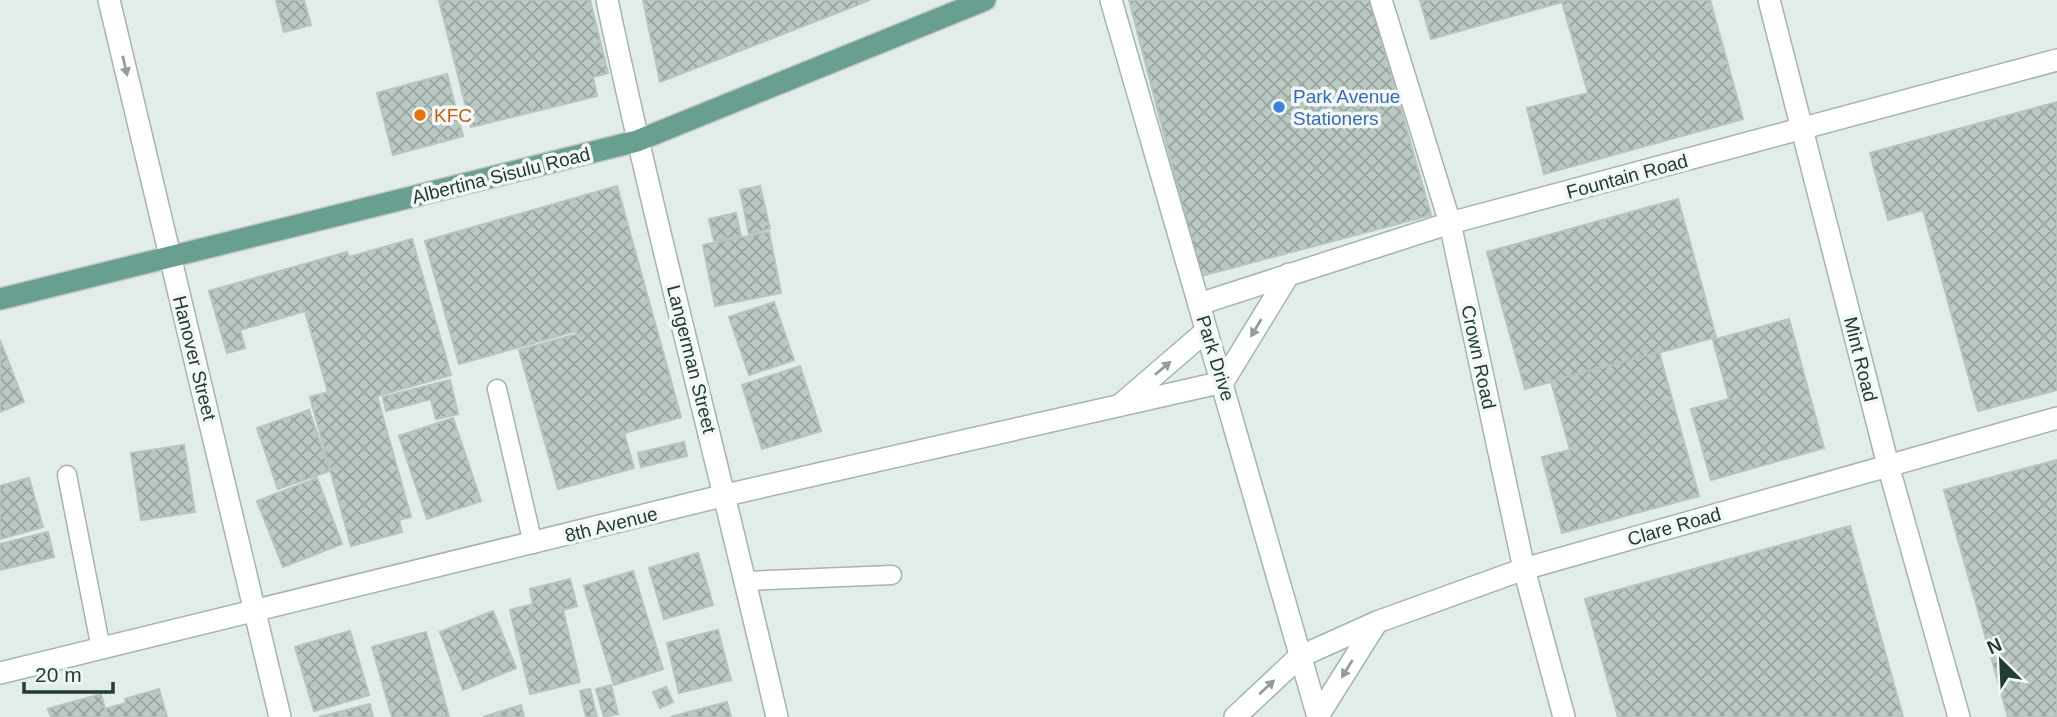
<svg xmlns="http://www.w3.org/2000/svg" width="2057" height="717" font-family="Helvetica,sans-serif">
	<style>
		.building { fill: url(#building-cross-hatch); stroke: #b5c5be; stroke-width: 2 }
		.lines { fill: none; stroke-linecap: round; stroke-linejoin: round }
		.lane-casing { stroke: #a5b4af; stroke-width: 21 }
		.street-casing { stroke: #a5b4af; stroke-width: 24 }
		.secondary-casing { stroke: #a1b7af; stroke-width: 24 }
		.primary-casing { stroke: #c1c8c6; stroke-width: 24 }
		.lane { stroke: #fff; stroke-width: 18 }
		.street { stroke: #fff; stroke-width: 21 }
		.secondary { stroke: #fff; stroke-width: 21 }
		.primary { stroke: #699f91; stroke-width: 21 }
		.oneway { fill: #919e9a }
		.shop-dot { fill: #3f7fe0; stroke: #f3f8f6; stroke-width: 2.5 }
		.food-dot { fill: #e8710a; stroke: #f3f8f6; stroke-width: 2.5 }
		.labels { text-anchor: middle; stroke-width: 7; stroke-linejoin: round; paint-order: stroke }
		.shop-label { font-size: 19px; fill: #366cbe; stroke: #f3f8f6; text-anchor: start }
		.food-label { font-size: 19px; fill: #c56008; stroke: #f3f8f6; text-anchor: start }
		.street-label { font-size: 19px; fill: #233c35; stroke: #f3f8f6 }
	</style>
	<defs>
		<pattern id="building-cross-hatch" width="8" height="8" patternUnits="userSpaceOnUse" patternTransform="scale(1.75)"><rect width="8" height="8" fill="#bbc9c3"/><path d="M0 0l8 8M0 8l8-8" fill="none" stroke="#98a49f"/></pattern>
	</defs>
	<rect width="100%" height="100%" fill="#e2ece8"/>
	<g class="building">
		<path d="M 276,0 L 304,0 L 311,25 L 284,32 Z"/>
		<path d="M 439,0 L 590,0 L 608,73 L 593,77 L 597,96 L 471,127 Z"/>
		<path d="M 643,0 L 870,0 L 660,82 Z"/>
		<path d="M 1129,0 L 1370,0 L 1431,215 L 1201,276 Z"/>
		<path d="M 1420,0 L 1710,0 L 1743,119 L 1544,174 L 1527,108 L 1588,93 L 1562,2 L 1431,39 Z"/>
		<path d="M 447,74 L 463,136 L 393,155 L 377,93 Z"/>
		<path d="M 2057,102 L 2057,390 L 1978,411 L 1923,210 L 1888,220 L 1870,153 Z"/>
		<path d="M 617,186 L 681,417 L 624,433 L 634,468 L 558,489 L 519,350 L 577,334 L 576,331 L 459,364 L 425,241 Z"/>
		<path d="M 760,186 L 770,229 L 749,234 L 740,190 Z"/>
		<path d="M 1678,199 L 1716,337 L 1525,389 L 1487,252 Z"/>
		<path d="M 736,213 L 741,236 L 714,241 L 709,219 Z"/>
		<path d="M 769,232 L 781,293 L 715,306 L 703,245 Z"/>
		<path d="M 412,239 L 451,375 L 377,396 L 411,517 L 399,520 L 402,532 L 351,546 L 310,397 L 328,392 L 305,311 L 240,330 L 245,348 L 227,353 L 209,291 L 347,252 L 349,257 Z"/>
		<path d="M 774,302 L 794,360 L 749,375 L 729,317 Z"/>
		<path d="M 1789,319 L 1824,448 L 1711,480 L 1691,409 L 1729,399 L 1713,340 Z"/>
		<path d="M 0,340 L 24,402 L 0,412 Z"/>
		<path d="M 1659,352 L 1699,496 L 1562,533 L 1542,457 L 1570,450 L 1551,381 Z"/>
		<path d="M 800,366 L 821,431 L 762,449 L 742,385 Z"/>
		<path d="M 450,380 L 458,414 L 436,419 L 431,399 L 386,411 L 383,397 Z"/>
		<path d="M 309,410 L 330,471 L 278,489 L 257,428 Z"/>
		<path d="M 453,418 L 481,501 L 427,519 L 399,436 Z"/>
		<path d="M 684,442 L 687,456 L 641,467 L 638,453 Z"/>
		<path d="M 184,445 L 195,512 L 141,520 L 131,453 Z"/>
		<path d="M 2057,460 L 2057,717 L 2008,717 L 1944,490 Z"/>
		<path d="M 29,478 L 43,527 L 0,539 L 0,486 Z"/>
		<path d="M 317,478 L 342,544 L 283,567 L 257,501 Z"/>
		<path d="M 1850,526 L 1903,717 L 1618,717 L 1585,599 Z"/>
		<path d="M 48,532 L 54,557 L 0,570 L 0,544 Z"/>
		<path d="M 698,553 L 713,605 L 664,619 L 649,568 Z"/>
		<path d="M 633,571 L 663,669 L 614,685 L 584,586 Z"/>
		<path d="M 570,579 L 577,606 L 563,610 L 580,682 L 530,694 L 510,610 L 533,604 L 530,589 Z"/>
		<path d="M 493,611 L 516,668 L 463,690 L 440,632 Z"/>
		<path d="M 718,630 L 731,680 L 679,693 L 667,643 Z"/>
		<path d="M 350,631 L 369,695 L 314,711 L 295,647 Z"/>
		<path d="M 426,632 L 449,717 L 392,717 L 372,647 Z"/>
		<path d="M 611,685 L 618,714 L 604,717 L 596,689 Z"/>
		<path d="M 666,687 L 673,702 L 660,708 L 653,692 Z"/>
		<path d="M 159,689 L 167,717 L 51,717 L 48,709 L 101,694 L 105,709 L 126,703 L 125,699 Z"/>
		<path d="M 590,689 L 597,717 L 586,717 L 580,691 Z"/>
		<path d="M 727,702 L 731,717 L 670,717 Z"/>
		<path d="M 370,704 L 373,717 L 319,717 Z"/>
		<path d="M 521,705 L 524,717 L 483,717 Z"/>
	</g>
	<g class="lines">
		<g class="lane-casing">
			<g id="lane">
				<path d="M 497,389 L 533,544"/>
				<path d="M 67,475 L 101,649"/>
				<path d="M 746,581 L 892,575"/>
			</g>
		</g>
		<g class="street-casing">
			<g id="street">
				<path d="M 109,0 L 280,717"/>
				<path d="M 607,0 C 658,240 722,478 777,717"/>
				<path d="M 1381,0 L 1450,223 L 1524,569 L 1564,717"/>
				<path d="M 1769,0 L 1888,465 L 1959,717"/>
				<path d="M 1199,304 L 1450,223 L 2057,60"/>
				<path d="M 1299,657 L 1377,622 L 1524,569 L 2057,418"/>
				<path d="M 0,673 L 726,495 L 1223,382"/>
			</g>
		</g>
		<g class="secondary-casing">
			<g id="secondary">
				<path d="M 1111,0 L 1318,717"/>
				<path d="M 1223,382 L 1289,274"/>
				<path d="M 1120,405 L 1206,331"/>
				<path d="M 1318,716 L 1377,622"/>
				<path d="M 1235,717 L 1299,657"/>
			</g>
		</g>
		<g class="primary-casing">
			<path id="primary" d="M 0,299 L 637,141 L 985,0"/>
		</g>
		<use href="#lane" class="lane"/>
		<use href="#street" class="street"/>
		<use href="#secondary" class="secondary"/>
		<use href="#primary" class="primary"/>
	</g>
	<defs><path id="oneway-solid" d="M-6-.8H1V-3.2L6.5 0L1 3.2V.8H-6Z" transform="scale(1.75)"/></defs>
	<g class="oneway">
		<use href="#oneway-solid" transform="translate(125 66) rotate(77)"/>
		<use href="#oneway-solid" transform="translate(1256 328) rotate(121)"/>
		<use href="#oneway-solid" transform="translate(1163 368) rotate(-40)"/>
		<use href="#oneway-solid" transform="translate(1347 669) rotate(122)"/>
		<use href="#oneway-solid" transform="translate(1267 687) rotate(-43)"/>
	</g>
	<circle class="shop-dot" cx="1279" cy="107" r="7"/>
	<circle class="food-dot" cx="420" cy="115" r="7"/>
	<g class="labels">
		<g class="shop-label">
			<text x="1293" y="103">Park Avenue<tspan x="1293" dy="22">Stationers</tspan></text>
		</g>
		<g class="food-label">
			<text x="434" y="122">KFC</text>
		</g>
		<g class="street-label">
			<text transform="translate(501 175) rotate(-14)" y="7">Albertina Sisulu Road</text>
			<text transform="translate(1627 176) rotate(-15)" y="7">Fountain Road</text>
			<text transform="translate(1479 357) rotate(78)" y="7">Crown Road</text>
			<text transform="translate(195 358) rotate(76)" y="7">Hanover Street</text>
			<text transform="translate(1216 358) rotate(73)" y="7">Park Drive</text>
			<text transform="translate(692 359) rotate(76)" y="7">Langerman Street</text>
			<text transform="translate(1861 359) rotate(76)" y="7">Mint Road</text>
			<text transform="translate(611 524) rotate(-14)" y="7">8th Avenue</text>
			<text transform="translate(1674 526) rotate(-16)" y="7">Clare Road</text>
		</g>
	</g>
	<g transform="translate(2001 661) rotate(336)" stroke="#f3f8f6" stroke-width="5" paint-order="stroke">
	<path d="M0-5L12 26L0 18L-12 26Z" fill="#233c35"/>
	<text y="-10" font-size="19" font-weight="bold" text-anchor="middle" fill="#233c35">N</text>
	</g>
	<path d="M24 682v10h89v-10" fill="none" stroke="#233c35" stroke-width="3.5"/>
	<text x="35" y="682" font-size="21" fill="#233c35" stroke="#f3f8f6" stroke-width="5" paint-order="stroke">20 m</text>
</svg>
